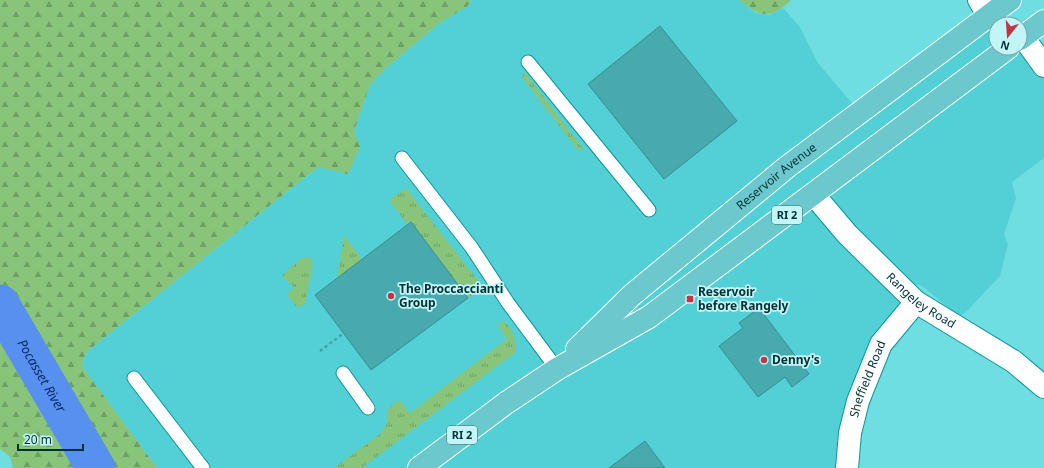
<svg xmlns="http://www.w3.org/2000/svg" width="1044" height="468" font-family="'Noto Sans',sans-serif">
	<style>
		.built { fill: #53d0d6 }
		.grass { fill: url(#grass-tufts) }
		.forest { fill: url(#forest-firs) }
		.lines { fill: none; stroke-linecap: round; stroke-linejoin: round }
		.river { stroke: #5790ee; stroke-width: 39 }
		.building { fill: #47aaaf; stroke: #378d91 }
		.service-casing { stroke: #09959b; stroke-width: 15 }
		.minor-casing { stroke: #09959b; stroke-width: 24 }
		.primary-casing { stroke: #fff; stroke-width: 24 }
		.path { stroke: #46a0a4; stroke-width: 2.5; stroke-dasharray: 3 3; stroke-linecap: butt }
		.service { stroke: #fff; stroke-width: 13 }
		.minor { stroke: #fff; stroke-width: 22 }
		.primary { stroke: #6bc8cc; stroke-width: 22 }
		.poi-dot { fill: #c43443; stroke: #c3f5f7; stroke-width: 1.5 }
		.labels { text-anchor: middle; stroke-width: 3.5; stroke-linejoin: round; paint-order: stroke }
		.shield { fill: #c3f5f7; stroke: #3a6c6f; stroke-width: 1 }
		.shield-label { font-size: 11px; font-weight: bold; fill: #003235 }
		.street-label { font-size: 12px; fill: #003235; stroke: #c3f5f7 }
		.poi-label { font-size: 12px; font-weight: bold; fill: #003235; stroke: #c3f5f7; text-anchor: start }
		.water-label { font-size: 13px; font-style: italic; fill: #052a63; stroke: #c3f5f7 }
	</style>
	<defs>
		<pattern id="grass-tufts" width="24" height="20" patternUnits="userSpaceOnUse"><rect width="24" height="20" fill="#89c47b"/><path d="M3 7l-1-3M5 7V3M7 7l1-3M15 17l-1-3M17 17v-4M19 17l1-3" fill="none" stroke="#6ea066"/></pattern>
		<pattern id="forest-firs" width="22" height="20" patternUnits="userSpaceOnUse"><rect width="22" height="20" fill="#89c47b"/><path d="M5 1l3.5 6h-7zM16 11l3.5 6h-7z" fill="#6ea066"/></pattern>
	</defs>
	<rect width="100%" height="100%" fill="#6edee3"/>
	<path class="built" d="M 471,0 L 739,0 L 756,13 L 769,15 L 783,8 L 800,27 L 818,63 L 861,114 L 995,18 L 1000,24 L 996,24 L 996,48 L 1020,48 L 1044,62 L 1044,158 L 1012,182 L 1016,198 L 1004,234 L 1008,244 L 1000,276 L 967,311 L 959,317 L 925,288 L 917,284 L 912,290 L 876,356 L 848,468 L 157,468 L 82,366 L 84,357 L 89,350 L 318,167 L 360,147 L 354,131 L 370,85 L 387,67 L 441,22 L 467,6 Z"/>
	<g class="grass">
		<path d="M 523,73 L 526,74 L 582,147 L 582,150 L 578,150 L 522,77 Z"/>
		<path d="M 406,188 L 483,287 L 468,298 L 411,223 L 408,225 L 389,200 Z"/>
		<path d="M 344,236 L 362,259 L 337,279 Z"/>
		<path d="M 310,257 L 313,263 L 305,304 L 300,307 L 295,305 L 287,294 L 294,288 L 282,275 L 302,258 Z"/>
		<path d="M 501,321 C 513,325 517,342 516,352 L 362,468 L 334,468 L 380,434 L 386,425 L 388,409 L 399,400 L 410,413 L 507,339 L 499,327 L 499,323 Z"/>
	</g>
	<g class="forest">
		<path d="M 0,0 L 471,0 L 468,6 L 441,22 L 387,67 L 370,85 L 354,131 L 360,147 L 348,174 L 318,167 L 89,350 L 84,357 L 82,366 L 157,468 L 13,468 L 10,457 L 0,449 Z"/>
		<path d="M 739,0 L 791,0 C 769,21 761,17 739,0 Z"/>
	</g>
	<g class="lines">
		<path class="river" id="s1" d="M 0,304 L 96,468"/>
	</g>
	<g class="building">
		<path d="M 660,26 L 737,121 L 664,179 L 588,84 Z"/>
		<path d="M 411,222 L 468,298 L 371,370 L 315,295 Z"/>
		<path d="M 759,308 L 809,374 L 792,387 L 785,377 L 758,397 L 719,346 L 743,328 L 739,323 Z"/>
		<path d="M 645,441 L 665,468 L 609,468 Z"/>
	</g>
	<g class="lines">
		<g class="service-casing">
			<g id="service">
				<path d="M 528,62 L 649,210"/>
				<path d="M 402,158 L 472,248 L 508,303 L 557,369"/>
				<path d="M 343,373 L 368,408"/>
				<path d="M 134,378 L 203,468"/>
			</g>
		</g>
		<g class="minor-casing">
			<g id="minor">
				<path d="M 979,0 L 989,16"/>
				<path d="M 1023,37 L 1044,66"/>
				<path id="s2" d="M 814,195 L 847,234 L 916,302 L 1013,361 L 1044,387"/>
				<path id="s3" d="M 847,468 L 850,433 L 858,401 L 881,344 L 916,302"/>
			</g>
		</g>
		<g class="primary-casing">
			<g id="primary">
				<path d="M 1020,39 L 1044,21"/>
				<path id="s4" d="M 577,349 L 632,295 L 787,167 L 1010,0"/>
				<path d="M 419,468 L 506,403 L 557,369 L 649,317 L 1008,48"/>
			</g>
		</g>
		<path class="path" d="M 320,351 L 344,333"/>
		<use href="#service" class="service"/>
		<use href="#minor" class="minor"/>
		<use href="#primary" class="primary"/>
	</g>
	<g class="poi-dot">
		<circle cx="391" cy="296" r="4"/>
		<rect x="686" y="295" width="8" height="8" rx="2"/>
		<circle cx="764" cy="360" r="4"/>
	</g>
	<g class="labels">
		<g class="shield">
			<rect x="772" y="206" width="30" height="18" rx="3"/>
			<rect x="447" y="426" width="30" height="18" rx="3"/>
		</g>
		<g class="shield-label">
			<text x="787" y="219">RI 2</text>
			<text x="462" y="439">RI 2</text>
		</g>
		<g class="street-label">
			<text dy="4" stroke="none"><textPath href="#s4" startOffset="264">Reservoir Avenue</textPath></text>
			<text dy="4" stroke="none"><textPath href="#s2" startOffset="151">Rangeley Road</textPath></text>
			<text dy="4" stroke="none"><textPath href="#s3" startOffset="92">Sheffield Road</textPath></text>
		</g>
		<g class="poi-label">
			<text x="399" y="293">The Proccaccianti<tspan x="399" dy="14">Group</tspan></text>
			<text x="698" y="296">Reservoir<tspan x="698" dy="14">before Rangely</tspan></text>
			<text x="772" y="364">Denny's</text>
		</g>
		<g class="water-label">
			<text dy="5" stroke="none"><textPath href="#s1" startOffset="83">Pocasset River</textPath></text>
		</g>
	</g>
	<g transform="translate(1008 36) rotate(197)"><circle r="19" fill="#c3f5f7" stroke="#75a7a9"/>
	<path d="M0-3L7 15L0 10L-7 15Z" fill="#c43443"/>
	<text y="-6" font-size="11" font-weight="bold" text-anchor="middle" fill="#003235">N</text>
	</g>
	<path d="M18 444v6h65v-6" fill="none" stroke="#003235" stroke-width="2"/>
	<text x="24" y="444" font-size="12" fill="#003235" stroke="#c3f5f7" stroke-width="3" paint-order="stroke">20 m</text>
</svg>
